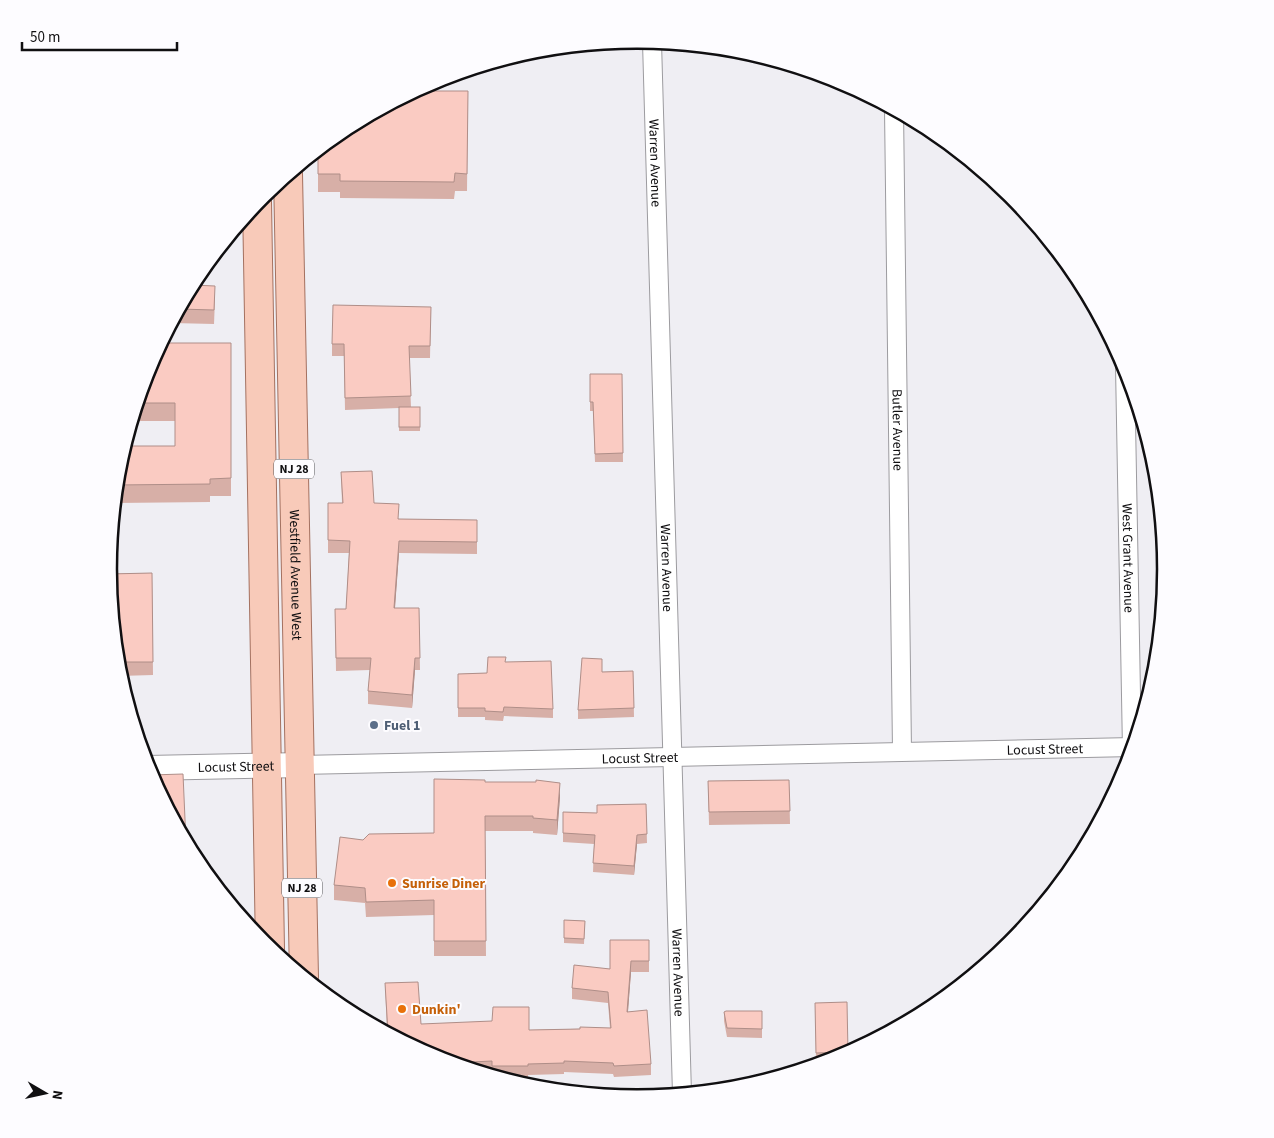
<svg xmlns="http://www.w3.org/2000/svg" width="1274" height="1138" font-family="'Source Sans 3',sans-serif">
	<style>
		.lines { fill: none; stroke-linecap: round; stroke-linejoin: round }
		.street-casing { stroke: #9c9b9f; stroke-width: 20 }
		.secondary-casing { stroke: #9c9b9f; stroke-width: 26 }
		.primary-casing { stroke: #a47160; stroke-width: 30 }
		.street { stroke: #fff; stroke-width: 18 }
		.secondary { stroke: #fff; stroke-width: 24 }
		.primary { stroke: #f8cab9; stroke-width: 28 }
		.wall { fill: #d7afa7 }
		.shaded-wall { fill: #af8e88 }
		.building { fill: #facbc2; stroke: #af8e88 }
		.service-dot { fill: #5c6f8a; stroke: #fdfcff; stroke-width: 2 }
		.food-dot { fill: #e8710a; stroke: #fdfcff; stroke-width: 2 }
		.labels { text-anchor: middle; stroke-width: 4; stroke-linejoin: round; paint-order: stroke }
		.shield { fill: #fdfcff; stroke: #575658; stroke-width: 1 }
		.shield-label { font-size: 12px; font-weight: bold; fill: #100f11 }
		.street-label { font-size: 14px; fill: #100f11; stroke: #fdfcff }
		.service-label { font-size: 14px; font-weight: bold; fill: #4e5e75; stroke: #fdfcff; text-anchor: start }
		.food-label { font-size: 14px; font-weight: bold; fill: #c56008; stroke: #fdfcff; text-anchor: start }
		.rim { fill: none; stroke: #100f11; stroke-width: 2.5 }
	</style>
	<rect width="100%" height="100%" fill="#efeef3"/>
	<g class="lines">
		<g class="street-casing">
			<g id="street">
				<path id="s1" d="M 652,42 L 682,1094"/>
				<path id="s2" d="M 894,109 L 902,751"/>
				<path id="s3" d="M 1125,366 L 1132,750"/>
				<path id="s4" d="M 300,765 L 1133,747"/>
			</g>
		</g>
		<g class="secondary-casing">
			<g id="secondary">
				<path id="s5" d="M 147,768 L 300,765"/>
			</g>
		</g>
		<g class="primary-casing">
			<g id="primary">
				<path id="s6" d="M 288,174 L 304,977"/>
				<path d="M 257,202 L 270,949"/>
			</g>
		</g>
		<use href="#street" class="street"/>
		<use href="#secondary" class="secondary"/>
		<use href="#primary" class="primary"/>
	</g>
	<g class="wall">
		<path d="M 468,91 L 467,191 L 455,191 L 454,199 L 340,198 L 340,192 L 318,192 L 318,150 Z"/>
		<path d="M 192,285 L 215,299 L 214,324 L 172,323 Z"/>
		<path d="M 431,307 L 430,358 L 409,358 L 411,407 L 420,407 L 420,431 L 399,431 L 399,408 L 345,410 L 344,356 L 332,356 L 332,344 Z"/>
		<path d="M 231,343 L 231,496 L 210,496 L 210,502 L 115,503 L 118,466 L 175,446 L 175,421 L 132,421 L 148,366 Z"/>
		<path d="M 590,374 L 622,374 L 623,462 L 595,462 L 593,411 L 590,411 Z"/>
		<path d="M 341,472 L 374,503 L 399,519 L 477,520 L 477,554 L 399,553 L 395,608 L 419,608 L 420,670 L 415,670 L 412,708 L 368,704 L 368,691 L 370,670 L 336,671 L 335,609 L 346,609 L 349,553 L 328,553 L 328,503 L 342,503 Z"/>
		<path d="M 152,573 L 153,675 L 119,676 L 118,672 L 108,574 Z"/>
		<path d="M 506,662 L 553,709 L 553,718 L 504,716 L 503,721 L 485,720 L 485,717 L 458,717 L 458,674 L 487,673 Z"/>
		<path d="M 633,671 L 634,717 L 578,719 L 578,710 L 602,672 Z"/>
		<path d="M 789,780 L 790,824 L 709,825 L 708,781 Z"/>
		<path d="M 485,782 L 560,797 L 557,835 L 533,833 L 533,831 L 485,831 L 486,956 L 434,956 L 434,915 L 366,917 L 365,903 L 334,900 L 334,885 L 363,840 L 434,833 Z"/>
		<path d="M 646,804 L 647,843 L 637,844 L 634,875 L 593,872 L 594,844 L 563,842 L 563,812 L 597,813 Z"/>
		<path d="M 564,920 L 585,921 L 584,944 L 564,943 Z"/>
		<path d="M 649,940 L 649,972 L 631,972 L 628,1012 L 651,1064 L 651,1075 L 614,1077 L 613,1074 L 564,1072 L 564,1074 L 528,1075 L 528,1078 L 499,1077 L 492,1075 L 492,1072 L 484,1073 L 434,1058 L 387,1032 L 385,983 L 421,1024 L 529,1030 L 610,1028 L 608,1003 L 572,999 L 572,988 L 610,969 Z"/>
		<path d="M 815,1003 L 848,1052 L 848,1053 L 839,1058 L 826,1062 L 816,1062 Z"/>
		<path d="M 762,1011 L 762,1038 L 727,1037 L 724,1021 L 724,1012 Z"/>
	</g>
	<g class="shaded-wall">
		<path d="M 399,541 L 399,553 L 394,620 L 394,608 Z"/>
		<path d="M 415,658 L 415,670 L 412,708 L 412,695 Z"/>
		<path d="M 560,783 L 560,797 L 557,835 L 557,820 Z"/>
		<path d="M 637,835 L 637,844 L 634,875 L 634,866 Z"/>
		<path d="M 631,961 L 631,972 L 627,1023 L 627,1012 Z"/>
	</g>
	<g class="building">
		<path d="M 415,91 L 468,91 L 467,174 L 455,173 L 454,182 L 340,181 L 340,174 L 318,174 L 318,150 L 343,129 Z"/>
		<path d="M 192,285 L 215,286 L 214,310 L 179,309 Z"/>
		<path d="M 333,305 L 431,307 L 430,346 L 409,346 L 411,396 L 345,398 L 344,344 L 332,344 Z"/>
		<path d="M 161,343 L 231,343 L 231,478 L 210,479 L 210,484 L 116,485 L 118,466 L 124,446 L 175,446 L 175,403 L 137,403 L 148,366 Z"/>
		<path d="M 590,374 L 622,374 L 623,453 L 595,454 L 593,402 L 590,402 Z"/>
		<rect x="399" y="407" width="21" height="20"/>
		<path d="M 372,471 L 374,503 L 399,504 L 398,519 L 477,520 L 477,542 L 399,541 L 394,608 L 419,608 L 420,658 L 415,658 L 412,695 L 368,691 L 371,658 L 336,658 L 335,609 L 346,609 L 350,541 L 328,540 L 328,503 L 343,503 L 341,472 Z"/>
		<path d="M 152,573 L 153,662 L 117,662 L 108,574 Z"/>
		<path d="M 488,657 L 506,657 L 505,662 L 551,661 L 553,709 L 504,707 L 503,712 L 485,711 L 485,708 L 458,708 L 458,674 L 487,673 Z"/>
		<path d="M 582,658 L 602,659 L 602,672 L 633,671 L 634,708 L 578,710 Z"/>
		<path d="M 183,774 L 186,842 L 150,775 Z"/>
		<path d="M 434,779 L 485,780 L 485,782 L 536,782 L 536,780 L 560,783 L 557,820 L 533,818 L 533,816 L 485,816 L 486,941 L 434,941 L 434,900 L 366,902 L 365,888 L 334,885 L 340,837 L 363,840 L 369,834 L 434,833 Z"/>
		<path d="M 789,780 L 790,811 L 709,812 L 708,781 Z"/>
		<path d="M 646,804 L 647,834 L 637,835 L 634,866 L 593,863 L 595,835 L 563,833 L 563,812 L 597,813 L 597,805 Z"/>
		<path d="M 564,920 L 585,921 L 584,939 L 564,938 Z"/>
		<path d="M 610,940 L 649,940 L 649,961 L 631,961 L 627,1012 L 647,1010 L 651,1064 L 614,1066 L 613,1063 L 564,1061 L 564,1063 L 528,1064 L 528,1066 L 492,1066 L 492,1061 L 451,1063 L 432,1057 L 432,1050 L 421,1051 L 388,1033 L 385,983 L 418,982 L 421,1024 L 492,1021 L 493,1007 L 529,1007 L 529,1030 L 580,1029 L 580,1027 L 611,1028 L 608,992 L 572,988 L 574,965 L 610,969 Z"/>
		<path d="M 847,1002 L 848,1052 L 816,1053 L 815,1003 Z"/>
		<path d="M 726,1011 L 762,1011 L 762,1029 L 727,1028 L 724,1012 Z"/>
	</g>
	<circle class="service-dot" cx="374" cy="725" r="5"/>
	<g class="food-dot">
		<circle cx="392" cy="883" r="5"/>
		<circle cx="402" cy="1009" r="5"/>
	</g>
	<g class="labels">
		<g class="shield">
			<rect x="274" y="459.5" width="40" height="19" rx="4"/>
			<rect x="282" y="878.5" width="40" height="19" rx="4"/>
		</g>
		<g class="shield-label">
			<text x="294" y="473">NJ 28</text>
			<text x="302" y="892">NJ 28</text>
		</g>
		<g class="street-label">
			<text dy="5" stroke="none"><textPath href="#s1" startOffset="121">Warren Avenue</textPath></text>
			<text dy="5" stroke="none"><textPath href="#s2" startOffset="321">Butler Avenue</textPath></text>
			<text dy="5" stroke="none"><textPath href="#s3" startOffset="192">West Grant Avenue</textPath></text>
			<text dy="5" stroke="none"><textPath href="#s1" startOffset="526">Warren Avenue</textPath></text>
			<text dy="5" stroke="none"><textPath href="#s6" startOffset="401">Westfield Avenue West</textPath></text>
			<text dy="5" stroke="none"><textPath href="#s4" startOffset="745">Locust Street</textPath></text>
			<text dy="5" stroke="none"><textPath href="#s4" startOffset="340">Locust Street</textPath></text>
			<text dy="5" stroke="none"><textPath href="#s5" startOffset="89">Locust Street</textPath></text>
			<text dy="5" stroke="none"><textPath href="#s1" startOffset="931">Warren Avenue</textPath></text>
		</g>
		<g class="service-label">
			<text x="384" y="730">Fuel 1</text>
		</g>
		<g class="food-label">
			<text x="402" y="888">Sunrise Diner</text>
			<text x="412" y="1014">Dunkin'</text>
		</g>
	</g>
	<path d="M0 0H1274V1138H0ZM117 569a520 520 0 1 1 1040 0a520 520 0 1 1-1040 0Z" fill="#fdfcff" fill-rule="evenodd"/>
	<path class="rim" d="M117 569a520 520 0 1 1 1040 0a520 520 0 1 1-1040 0Z"/>
	<g transform="translate(45 1093) rotate(99)" stroke="#fdfcff" stroke-width="4" paint-order="stroke">
	<path d="M0-4L9 19L0 12L-9 19Z" fill="#100f11"/>
	<text y="-8" font-size="14" font-weight="bold" text-anchor="middle" fill="#100f11">N</text>
	</g>
	<path d="M22 42v8h155v-8" fill="none" stroke="#100f11" stroke-width="2.5"/>
	<text x="30" y="42" font-size="15" fill="#100f11" stroke="#fdfcff" stroke-width="4" paint-order="stroke">50 m</text>
</svg>
